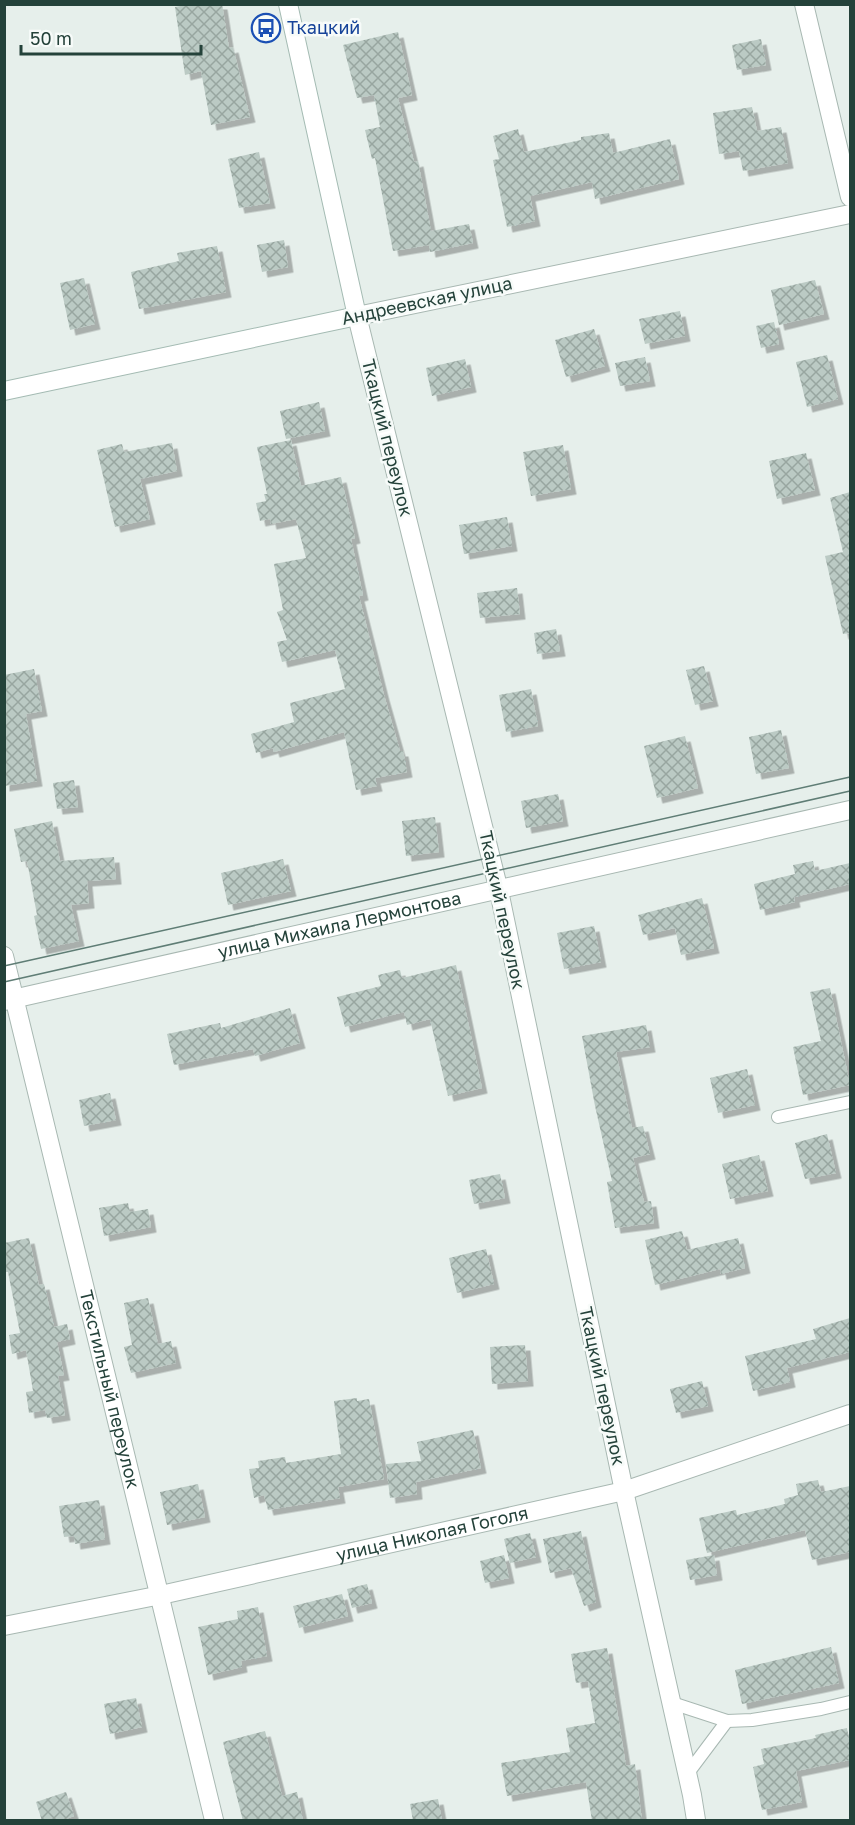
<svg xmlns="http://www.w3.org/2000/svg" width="855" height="1825" font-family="'Golos Text',sans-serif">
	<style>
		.building { fill: url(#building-cross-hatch); filter: url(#shadow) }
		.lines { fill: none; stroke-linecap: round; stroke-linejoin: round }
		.lane-casing { stroke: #a8b8b2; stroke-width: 14 }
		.street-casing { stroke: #a8b8b2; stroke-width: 20 }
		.secondary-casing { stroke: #a4bbb3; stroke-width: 20 }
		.lane { stroke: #fff; stroke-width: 12 }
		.street { stroke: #fff; stroke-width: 18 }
		.secondary { stroke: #fff; stroke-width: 18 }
		.tram { stroke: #5f7d75; stroke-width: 1.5 }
		.labels { text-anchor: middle; stroke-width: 5; stroke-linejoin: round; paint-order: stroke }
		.transit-label { font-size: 18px; fill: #164399; stroke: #f7fbf9; text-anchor: start }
		.street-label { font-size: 18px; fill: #24423a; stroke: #f7fbf9 }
	</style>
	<defs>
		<pattern id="building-cross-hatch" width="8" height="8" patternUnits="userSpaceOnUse" patternTransform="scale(1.5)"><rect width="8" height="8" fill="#bbcac4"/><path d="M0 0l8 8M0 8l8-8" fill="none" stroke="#98a6a0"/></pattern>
		<filter id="shadow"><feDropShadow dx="5.5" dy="5.5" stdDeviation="0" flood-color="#0004"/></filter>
	</defs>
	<rect width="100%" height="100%" fill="#e6efeb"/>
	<g class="building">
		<path d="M 191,4 L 222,4 L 229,48 L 233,47 L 250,117 L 211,125 L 201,71 L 185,75 L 175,7 Z"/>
		<path d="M 398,32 L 412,95 L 398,98 L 414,162 L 418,161 L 431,231 L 469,224 L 473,243 L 430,252 L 429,245 L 393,251 L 375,158 L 372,159 L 365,130 L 380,127 L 374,95 L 357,98 L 343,45 Z"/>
		<path d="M 761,39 L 766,65 L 737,70 L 732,45 Z"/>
		<path d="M 752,107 L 757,131 L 781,127 L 788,163 L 743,171 L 739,151 L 719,154 L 713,113 Z"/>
		<path d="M 518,129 L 524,152 L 581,140 L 581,137 L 609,133 L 613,153 L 670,139 L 679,179 L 595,199 L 592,182 L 530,196 L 535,221 L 507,227 L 493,160 L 499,159 L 493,136 Z"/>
		<path d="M 259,152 L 270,203 L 239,208 L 228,159 Z"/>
		<path d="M 284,240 L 288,267 L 262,272 L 257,245 Z"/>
		<path d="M 217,246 L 226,292 L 139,309 L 131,272 L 179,261 L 177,253 Z"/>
		<path d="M 84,278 L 95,324 L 70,330 L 60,283 Z"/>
		<path d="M 815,280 L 824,314 L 779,325 L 771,290 Z"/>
		<path d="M 680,311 L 685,336 L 645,344 L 639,319 Z"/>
		<path d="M 774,322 L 779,344 L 761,348 L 756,326 Z"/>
		<path d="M 594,329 L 605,366 L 566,377 L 555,340 Z"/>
		<path d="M 827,355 L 838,399 L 807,407 L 796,362 Z"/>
		<path d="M 645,357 L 650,381 L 620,386 L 615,363 Z"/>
		<path d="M 465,359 L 471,387 L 432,396 L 426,368 Z"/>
		<path d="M 319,402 L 325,431 L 286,439 L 280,411 Z"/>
		<path d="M 291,440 L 301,486 L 341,477 L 355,538 L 351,539 L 363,595 L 359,596 L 384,695 L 400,751 L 403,751 L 407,772 L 375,778 L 377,786 L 356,790 L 344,732 L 274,752 L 273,748 L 256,753 L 251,734 L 294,722 L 290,703 L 345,689 L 335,650 L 282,662 L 277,642 L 287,640 L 277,612 L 283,610 L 274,564 L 306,558 L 296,519 L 271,524 L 270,519 L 260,521 L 256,503 L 266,501 L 264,494 L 267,494 L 257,447 Z"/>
		<path d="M 172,443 L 177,471 L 140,479 L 150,519 L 115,527 L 97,450 L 122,444 L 124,452 Z"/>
		<path d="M 563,445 L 571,489 L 531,496 L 523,452 Z"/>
		<path d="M 806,453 L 815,490 L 777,499 L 769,461 Z"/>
		<path d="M 850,492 L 850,633 L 843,634 L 825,556 L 843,552 L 830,498 Z"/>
		<path d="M 507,517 L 512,546 L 464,554 L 459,525 Z"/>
		<path d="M 517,588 L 520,614 L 480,618 L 477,593 Z"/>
		<path d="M 556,629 L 560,651 L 537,654 L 534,633 Z"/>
		<path d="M 704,666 L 713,701 L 695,705 L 686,670 Z"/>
		<path d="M 34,669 L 42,711 L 26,714 L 37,781 L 4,786 L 4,675 Z"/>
		<path d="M 531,689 L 538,726 L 506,732 L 499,695 Z"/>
		<path d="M 781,730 L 789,768 L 756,774 L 749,737 Z"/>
		<path d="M 685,736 L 698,788 L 657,798 L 644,746 Z"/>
		<path d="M 74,780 L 78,807 L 57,809 L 53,783 Z"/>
		<path d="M 558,794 L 563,821 L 526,828 L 521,801 Z"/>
		<path d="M 435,817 L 439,852 L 406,856 L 402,821 Z"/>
		<path d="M 52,821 L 60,861 L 114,857 L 116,879 L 87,881 L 89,903 L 71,905 L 79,941 L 41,949 L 34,916 L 37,915 L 27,861 L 21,862 L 14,829 Z"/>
		<path d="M 283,859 L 291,891 L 228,905 L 221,873 Z"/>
		<path d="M 813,861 L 815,871 L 850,863 L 850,884 L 794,897 L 795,902 L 760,910 L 754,884 L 795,874 L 793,865 Z"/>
		<path d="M 702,898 L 714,948 L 681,955 L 675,928 L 643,935 L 638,915 Z"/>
		<path d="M 594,926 L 601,962 L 564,969 L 557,933 Z"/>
		<path d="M 456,965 L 482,1088 L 448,1096 L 430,1019 L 407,1025 L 404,1012 L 345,1027 L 337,997 L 381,986 L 378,975 L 400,970 L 402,978 Z"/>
		<path d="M 830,988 L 850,1085 L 803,1095 L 793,1047 L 821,1041 L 810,992 Z"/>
		<path d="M 290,1008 L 300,1043 L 255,1056 L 253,1049 L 174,1065 L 167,1034 L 220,1023 L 221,1028 Z"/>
		<path d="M 646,1025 L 650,1047 L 616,1052 L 632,1128 L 643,1126 L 650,1154 L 633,1158 L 644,1202 L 651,1201 L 654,1223 L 615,1228 L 607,1182 L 612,1181 L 595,1106 L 582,1036 Z"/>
		<path d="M 747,1069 L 755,1105 L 718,1113 L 710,1078 Z"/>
		<path d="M 110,1093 L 116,1120 L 84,1126 L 79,1100 Z"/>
		<path d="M 827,1134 L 836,1173 L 805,1179 L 795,1143 Z"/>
		<path d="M 759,1155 L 768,1191 L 730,1199 L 722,1164 Z"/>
		<path d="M 500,1174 L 505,1198 L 474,1204 L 469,1180 Z"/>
		<path d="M 128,1203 L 130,1212 L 148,1209 L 151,1227 L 104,1236 L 99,1208 Z"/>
		<path d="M 682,1231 L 687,1250 L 738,1238 L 745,1268 L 721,1274 L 720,1269 L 655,1285 L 645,1240 Z"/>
		<path d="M 29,1238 L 39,1285 L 44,1284 L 54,1327 L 67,1324 L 70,1339 L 57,1342 L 64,1375 L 58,1376 L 65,1415 L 47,1418 L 45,1410 L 29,1413 L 26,1392 L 33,1391 L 26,1350 L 12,1354 L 9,1335 L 20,1333 L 8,1272 L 4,1272 L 4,1243 Z"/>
		<path d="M 486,1249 L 494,1284 L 457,1293 L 449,1258 Z"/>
		<path d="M 148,1298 L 158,1344 L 171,1341 L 176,1363 L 131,1373 L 124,1347 L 132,1345 L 124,1303 Z"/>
		<path d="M 850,1318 L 850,1352 L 787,1368 L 790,1382 L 753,1391 L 745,1356 L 816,1339 L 813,1329 Z"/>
		<path d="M 525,1345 L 528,1381 L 492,1384 L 490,1347 Z"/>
		<path d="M 702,1381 L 708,1406 L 676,1413 L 670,1389 Z"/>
		<path d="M 357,1398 L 357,1401 L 369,1399 L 384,1479 L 338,1487 L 340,1498 L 268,1510 L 264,1495 L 254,1498 L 249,1469 L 259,1468 L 258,1461 L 285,1457 L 286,1463 L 341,1454 L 334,1401 Z"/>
		<path d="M 473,1430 L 481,1468 L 416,1482 L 417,1494 L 390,1498 L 386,1464 L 421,1461 L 417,1442 Z"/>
		<path d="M 818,1480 L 821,1492 L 850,1486 L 850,1552 L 812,1560 L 805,1530 L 707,1553 L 699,1518 L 736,1510 L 737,1515 L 785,1504 L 784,1499 L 798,1495 L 796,1484 Z"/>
		<path d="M 198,1484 L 205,1517 L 167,1525 L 160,1492 Z"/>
		<path d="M 99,1500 L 105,1539 L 75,1544 L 74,1536 L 64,1537 L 59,1506 Z"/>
		<path d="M 581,1531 L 596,1602 L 584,1606 L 571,1568 L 550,1573 L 543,1539 Z"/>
		<path d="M 530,1533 L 536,1557 L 510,1563 L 504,1539 Z"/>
		<path d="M 504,1555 L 509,1578 L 485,1583 L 480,1561 Z"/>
		<path d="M 714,1555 L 717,1575 L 690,1580 L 686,1560 Z"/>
		<path d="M 367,1584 L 372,1603 L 352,1608 L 347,1589 Z"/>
		<path d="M 342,1594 L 348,1616 L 299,1628 L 293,1606 Z"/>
		<path d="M 258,1607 L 267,1656 L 241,1661 L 242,1667 L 208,1675 L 198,1627 L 238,1619 L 237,1611 Z"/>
		<path d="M 831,1647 L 839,1683 L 742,1704 L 735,1670 Z"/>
		<path d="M 607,1648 L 626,1766 L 635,1764 L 642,1821 L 592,1821 L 586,1782 L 507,1796 L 501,1763 L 570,1752 L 566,1728 L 595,1723 L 588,1681 L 576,1683 L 571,1654 Z"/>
		<path d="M 136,1698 L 142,1727 L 110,1734 L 104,1704 Z"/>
		<path d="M 847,1728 L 850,1745 L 850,1760 L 796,1771 L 802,1802 L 762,1810 L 753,1767 L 764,1764 L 761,1749 L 816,1738 L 815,1735 Z"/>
		<path d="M 265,1731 L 282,1796 L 297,1792 L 303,1821 L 243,1821 L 223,1742 Z"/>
		<path d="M 66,1792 L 74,1816 L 60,1821 L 42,1821 L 36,1802 Z"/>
		<path d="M 438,1799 L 442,1821 L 413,1821 L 410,1804 Z"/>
	</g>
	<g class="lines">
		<g class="lane-casing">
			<g id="lane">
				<path d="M 778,1117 L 850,1102"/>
				<path d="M 672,1703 L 727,1721 L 752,1720 L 821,1709 L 850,1702"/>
				<path d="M 688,1773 L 727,1721"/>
			</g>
		</g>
		<g class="street-casing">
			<g id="street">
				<path d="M 804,4 L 850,197"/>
				<path id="s1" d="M 4,956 L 214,1820"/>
				<path id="s2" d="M 4,1001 L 850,810"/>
				<path id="s3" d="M 4,1626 L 161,1595 L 624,1491 L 850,1414"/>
				<path d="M 696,1820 L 692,1795 L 624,1491 L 499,891 L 357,316 L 850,214"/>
			</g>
		</g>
		<g class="secondary-casing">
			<path id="secondary" d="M 4,391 L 357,316 L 288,4"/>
		</g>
		<use href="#lane" class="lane"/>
		<use href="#street" class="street"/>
		<use href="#secondary" class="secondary"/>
		<g class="tram">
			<path d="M 4,966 L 850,777"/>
			<path d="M 4,982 L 850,791"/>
		</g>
	</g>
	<defs>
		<g id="bus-ring" transform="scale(1.5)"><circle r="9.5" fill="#f7fbf9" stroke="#1a4fb4" stroke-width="1.5"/><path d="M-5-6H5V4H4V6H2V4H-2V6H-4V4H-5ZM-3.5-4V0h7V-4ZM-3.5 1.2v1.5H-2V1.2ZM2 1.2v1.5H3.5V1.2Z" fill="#1a4fb4"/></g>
	</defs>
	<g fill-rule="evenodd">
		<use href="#bus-ring" x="266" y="28"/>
	</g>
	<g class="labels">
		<g class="transit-label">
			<text x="287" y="34">Ткацкий</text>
		</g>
		<g class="street-label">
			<text transform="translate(427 301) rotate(-12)" y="6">Андреевская улица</text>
			<text transform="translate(387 438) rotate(76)" y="6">Ткацкий переулок</text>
			<text transform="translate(502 910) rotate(78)" y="6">Ткацкий переулок</text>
			<text dy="6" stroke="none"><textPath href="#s2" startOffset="344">улица Михаила Лермонтова</textPath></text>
			<text transform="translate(602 1386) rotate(78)" y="6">Ткацкий переулок</text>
			<text dy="6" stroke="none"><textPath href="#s1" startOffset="446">Текстильный переулок</textPath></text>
			<text dy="6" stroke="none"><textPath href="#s3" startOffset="438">улица Николая Гоголя</textPath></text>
		</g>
	</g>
	<rect width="855" height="1825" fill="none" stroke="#24423a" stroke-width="12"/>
	<path d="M21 45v9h180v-9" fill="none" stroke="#24423a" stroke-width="3"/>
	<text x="30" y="45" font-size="18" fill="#24423a" stroke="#f7fbf9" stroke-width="4.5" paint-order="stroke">50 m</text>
</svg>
